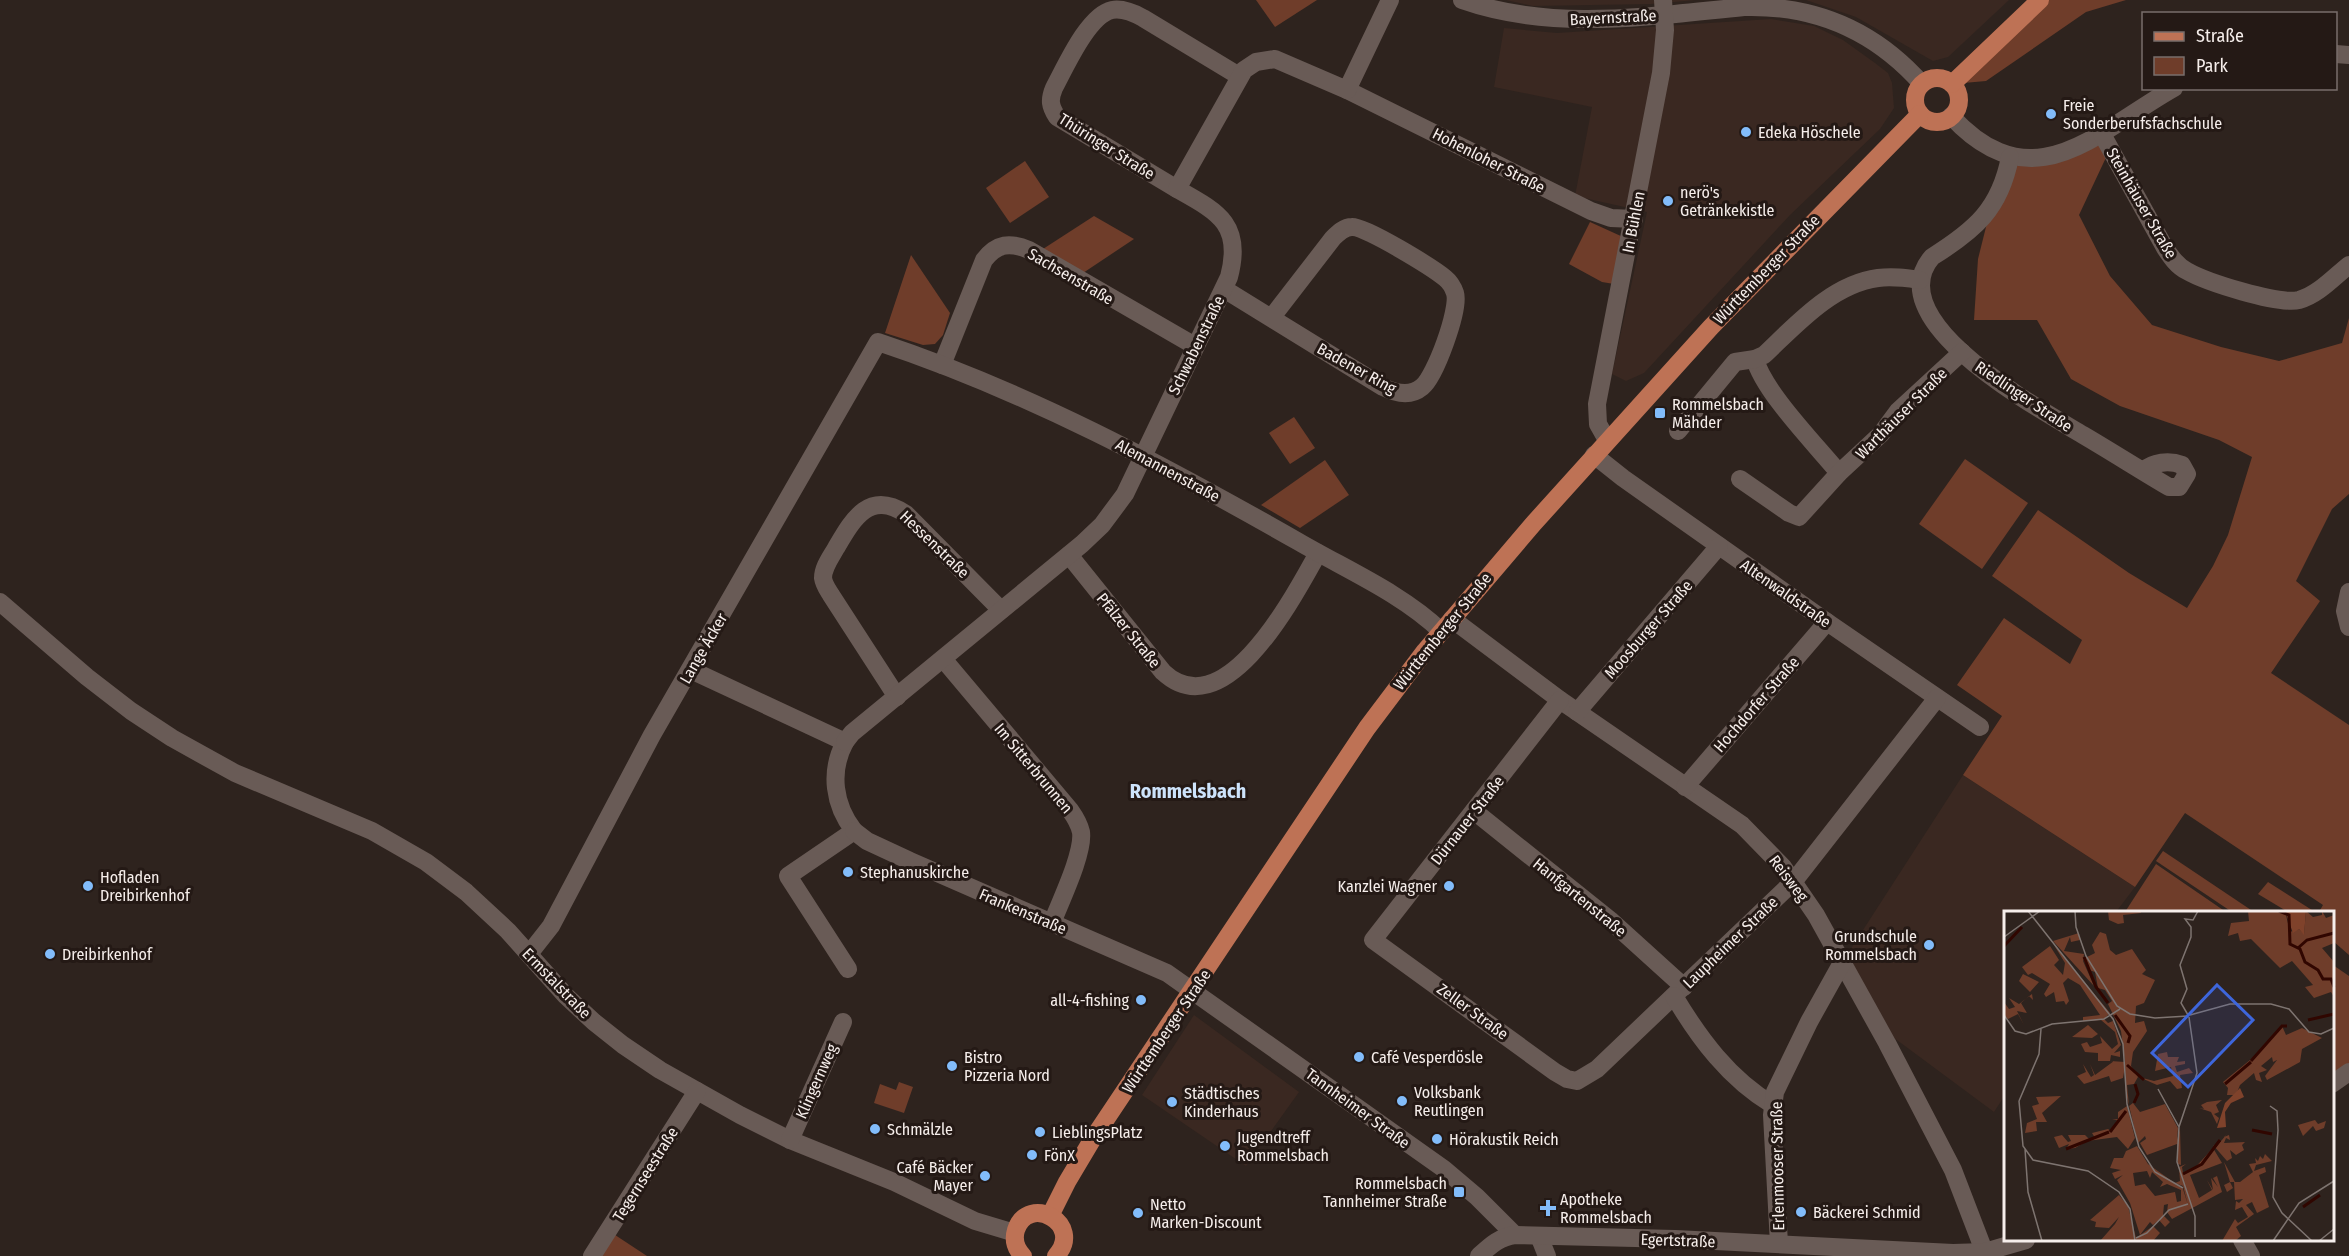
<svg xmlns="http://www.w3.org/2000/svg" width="2349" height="1256" font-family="'Fira Sans Condensed',sans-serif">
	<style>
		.built { fill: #3a2821 }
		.green { fill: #6f3d2a }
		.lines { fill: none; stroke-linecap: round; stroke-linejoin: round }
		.minor { stroke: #695b56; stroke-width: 18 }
		.major { stroke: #be7255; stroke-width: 18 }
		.poi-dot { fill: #82bcfa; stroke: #241915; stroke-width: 2 }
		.labels { text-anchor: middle; stroke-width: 6; stroke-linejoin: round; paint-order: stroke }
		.street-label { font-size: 16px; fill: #f6eeeb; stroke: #241915 }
		.poi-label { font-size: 16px; fill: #f6eeeb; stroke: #241915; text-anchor: start }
		.quarter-label { font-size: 20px; font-weight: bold; fill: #cde3fb; stroke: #241915 }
		.inset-river { fill: none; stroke: #300600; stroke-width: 3 }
		.inset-road { fill: none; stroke: #7e7470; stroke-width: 1.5 }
		.view { fill: #3e66db; fill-opacity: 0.15; stroke: #3e66db; stroke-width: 3 }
		.inset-edge { fill: none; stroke: #f6eeeb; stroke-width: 3 }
	</style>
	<rect width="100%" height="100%" fill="#2e231e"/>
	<g class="built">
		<path d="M 1506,0 L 1696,0 L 1651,4 L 1533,6 Z"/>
		<path d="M 1806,0 L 2009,0 L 1948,57 L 1933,61 L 1856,17 Z"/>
		<path d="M 1771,19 L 1814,26 L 1843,40 L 1875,63 L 1888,73 L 1892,83 L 1894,108 L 1880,129 L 1790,215 L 1644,373 L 1626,381 L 1612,374 L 1647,212 L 1575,196 L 1592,107 L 1494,87 L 1504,28 L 1557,33 Z"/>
		<path d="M 1963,775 L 2135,887 L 2116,912 L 2006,912 L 2005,1095 L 1994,1112 L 1878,1026 L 1843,961 Z"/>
		<path d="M 1194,1015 L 1299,1092 L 1246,1166 L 1142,1095 Z"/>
	</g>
	<g class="green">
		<path d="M 1256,0 L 1317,0 L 1275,27 Z"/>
		<path d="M 2040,0 L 2126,0 L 2086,12 L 1986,81 L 1952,84 Z"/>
		<path d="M 2102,134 L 2110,149 L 2079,215 L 2110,276 L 2152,325 L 2221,347 L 2279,361 L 2342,343 L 2349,318 L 2349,494 L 2332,509 L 2296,581 L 2320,601 L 2271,673 L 2349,725 L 2349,955 L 2333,941 L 2332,912 L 2319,912 L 2323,905 L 2185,813 L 2135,887 L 1963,775 L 2002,716 L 1957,685 L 2004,618 L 2070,664 L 2082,640 L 1992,576 L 2038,510 L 2129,573 L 2187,608 L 2213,566 L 2228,535 L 2252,457 L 2219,440 L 2120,406 L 2071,379 L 2037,320 L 1974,320 L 1978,259 L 1990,211 L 2010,157 Z"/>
		<path d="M 1025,161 L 1049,197 L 1010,223 L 986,188 Z"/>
		<path d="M 1094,216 L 1134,239 L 1083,273 L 1043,249 Z"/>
		<path d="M 1590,222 L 1623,237 L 1614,284 L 1602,282 L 1569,264 Z"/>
		<path d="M 911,255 L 950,313 L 943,335 L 935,344 L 923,345 L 885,333 Z"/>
		<path d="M 1294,417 L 1315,448 L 1290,464 L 1269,433 Z"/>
		<path d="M 1965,459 L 2028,503 L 1982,569 L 1919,524 Z"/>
		<path d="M 1325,460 L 1349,495 L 1300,528 L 1261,505 Z"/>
		<path d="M 2163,851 L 2254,912 L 2232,912 L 2156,861 Z"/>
		<path d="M 2156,864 L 2226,912 L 2125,912 Z"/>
		<path d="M 2268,882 L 2315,912 L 2288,912 L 2258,894 Z"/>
		<path d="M 2333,965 L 2349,976 L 2349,1072 L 2333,1084 L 2332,985 L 2335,982 L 2333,980 Z"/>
		<path d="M 899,1082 L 913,1087 L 904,1113 L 874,1103 L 880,1084 L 896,1090 Z"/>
		<path d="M 609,1231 L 647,1256 L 592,1256 Z"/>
	</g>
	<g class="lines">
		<g class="minor">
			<path d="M 1462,0 C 1553,32 1650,16 1744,7 C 1815,5 1875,31 1922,84"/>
			<path d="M 2336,54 L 2349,55"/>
			<path d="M 1347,90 L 1591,211 L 1611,218 L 1634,219"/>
			<path d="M 1951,116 C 2033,205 2096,132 2174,88"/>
			<path d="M 2102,134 L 2165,248 C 2171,257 2177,266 2187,271 C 2206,282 2278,305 2299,300 C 2318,295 2335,276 2349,265"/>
			<path d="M 2010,157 C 2000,209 1975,230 1932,257 C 1877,321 2040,409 2083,435 C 2112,452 2140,470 2169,487 L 2179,487 L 2187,474 L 2182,465 C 2169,460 2153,462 2143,471"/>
			<path d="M 1177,189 L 1057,117 C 1050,106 1049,100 1054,88 C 1065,68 1088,15 1112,10 C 1123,8 1134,13 1143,18 L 1239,76"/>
			<path d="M 1224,289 L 1383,387 C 1395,393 1410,397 1422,387 C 1435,377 1460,309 1455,293 C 1453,287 1450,282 1445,278 C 1433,268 1365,226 1352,227 C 1344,227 1338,233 1333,238 L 1272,317"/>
			<path d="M 1755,359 C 1763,391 1817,446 1839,473"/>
			<path d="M 942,365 L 984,260 C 997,243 1010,242 1029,250 L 1195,346"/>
			<path d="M 1678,431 L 1735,362 L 1755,359 L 1764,355 C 1796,325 1832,284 1878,278 C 1893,276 1906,278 1920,280"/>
			<path d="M 1607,440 L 1598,424 L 1597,404 L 1661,73 L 1665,30 L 1663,0"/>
			<path d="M 1594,455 L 1623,478 L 1827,622 L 1980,727"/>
			<path d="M 1740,479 L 1789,513 L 1799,517 L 1839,473 L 1881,434 L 1898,411 L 1962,352"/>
			<path d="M 1069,555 L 1163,672 C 1225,730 1295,594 1318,553"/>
			<path d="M 2349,592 L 2345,611 L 2349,627"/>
			<path d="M 0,602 L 87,677 L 131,711 L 172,738 L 235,773 L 372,831 L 426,862 L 466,892 L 508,931 L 566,996 L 594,1022 L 623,1045 L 660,1070 L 740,1115 L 790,1140 L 894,1182 L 975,1221 L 1015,1233"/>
			<path d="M 1452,619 L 1560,700 L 1742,825 L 1783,867 L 1816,915 L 1887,1043 L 1953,1170 L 1986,1256"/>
			<path d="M 944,660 L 1070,810 C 1075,817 1079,823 1081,832 C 1084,853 1060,902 1052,923"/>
			<path d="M 691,670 L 845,742 C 829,772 834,805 854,831 L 788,876 L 848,969"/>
			<path d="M 897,697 L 831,595 C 828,590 824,585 823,578 C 823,567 831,557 836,548 C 853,519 869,490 906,514 L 1001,610"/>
			<path d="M 1560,700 L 1373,940 L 1555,1072 L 1567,1079 L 1577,1081 L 1597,1069 L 1794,881 L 1937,698"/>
			<path d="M 1577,712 L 1719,546"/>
			<path d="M 845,742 L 852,733 L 1082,544 L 1102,525 L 1125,494 L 1229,277 C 1243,224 1218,212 1177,189 L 1244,70 L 1256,62 L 1275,59 L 1347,90 L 1390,0"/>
			<path d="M 1685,787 L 1827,622"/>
			<path d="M 1474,811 L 1610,920 L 1684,987"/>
			<path d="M 854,831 L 867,841 L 910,861 L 1167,973 L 1444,1169 L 1477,1197 L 1515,1235"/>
			<path d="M 529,954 L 551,926 L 652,735 L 878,342 C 1026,391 1164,465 1299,542 C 1347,570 1401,593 1441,631"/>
			<path d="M 1674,996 C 1699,1038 1729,1079 1773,1105"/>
			<path d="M 2332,1084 L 2349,1072"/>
			<path d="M 790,1140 L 843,1022"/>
			<path d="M 1539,1236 L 1547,1256"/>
			<path d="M 2242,1240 L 2251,1256"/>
			<path d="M 1779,1244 L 1772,1115 L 1775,1092 L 1809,1022 L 1843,961"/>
			<path d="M 592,1256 L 697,1091"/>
			<path d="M 1479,1256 C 1490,1246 1499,1237 1515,1235 L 1675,1239 L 1953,1253 L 1985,1252 L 2026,1240"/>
		</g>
		<g class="major">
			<circle cx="1937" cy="100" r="22"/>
			<path d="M 1952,84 L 2040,0"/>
			<path d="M 1050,1216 L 1067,1182 L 1092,1140 L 1367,728 L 1425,651 L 1534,523 L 1711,327 L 1920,114"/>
			<path d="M 1023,1256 C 1016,1249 1013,1240 1016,1230 C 1028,1193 1085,1224 1056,1256"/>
		</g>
	</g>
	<g class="poi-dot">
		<circle cx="2051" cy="114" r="6"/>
		<circle cx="1746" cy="132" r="6"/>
		<circle cx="1668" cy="201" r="6"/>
		<rect x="1654" y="407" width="12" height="12" rx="3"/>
		<circle cx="848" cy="872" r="6"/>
		<circle cx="88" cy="886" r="6"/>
		<circle cx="1449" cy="886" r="6"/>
		<circle cx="1929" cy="945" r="6"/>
		<circle cx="50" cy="954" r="6"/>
		<circle cx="1141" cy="1000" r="6"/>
		<circle cx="1359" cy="1057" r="6"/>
		<circle cx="952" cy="1066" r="6"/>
		<circle cx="1402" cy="1101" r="6"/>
		<circle cx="1172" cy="1102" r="6"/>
		<circle cx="875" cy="1129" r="6"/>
		<circle cx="1040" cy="1132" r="6"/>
		<circle cx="1437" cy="1139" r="6"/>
		<circle cx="1225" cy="1146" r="6"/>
		<circle cx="1032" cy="1155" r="6"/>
		<circle cx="985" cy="1176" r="6"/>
		<rect x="1453" y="1186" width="12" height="12" rx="3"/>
		<path d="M1545 1199h6v6h6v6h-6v6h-6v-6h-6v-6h6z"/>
		<circle cx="1801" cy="1212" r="6"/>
		<circle cx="1138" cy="1213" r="6"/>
	</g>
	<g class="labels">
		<g class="street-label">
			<text transform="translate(1613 17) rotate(-3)" y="6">Bayernstraße</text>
			<text transform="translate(1107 146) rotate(32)" y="6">Thüringer Straße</text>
			<text transform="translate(1489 160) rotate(27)" y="6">Hohenloher Straße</text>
			<text transform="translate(2142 203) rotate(60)" y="6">Steinhäuser Straße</text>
			<text transform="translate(1633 222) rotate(-79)" y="6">In Bühlen</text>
			<text transform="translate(1766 269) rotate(-46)" y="6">Württemberger Straße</text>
			<text transform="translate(1071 276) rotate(30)" y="6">Sachsenstraße</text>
			<text transform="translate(1196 345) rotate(-64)" y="6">Schwabenstraße</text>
			<text transform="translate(1357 368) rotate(29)" y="6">Badener Ring</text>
			<text transform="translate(2024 396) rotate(34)" y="6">Riedlinger Straße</text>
			<text transform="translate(1901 413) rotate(-45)" y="6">Warthäuser Straße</text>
			<text transform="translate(1168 470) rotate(28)" y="6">Alemannenstraße</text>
			<text transform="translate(935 544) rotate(44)" y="6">Hessenstraße</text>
			<text transform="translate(1786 593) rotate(35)" y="6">Altenwaldstraße</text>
			<text transform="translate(1648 629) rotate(-49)" y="6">Moosburger Straße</text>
			<text transform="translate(1129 630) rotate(51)" y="6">Pfälzer Straße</text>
			<text transform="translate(1442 631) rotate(-51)" y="6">Württemberger Straße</text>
			<text transform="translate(703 648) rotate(-60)" y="6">Lange Äcker</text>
			<text transform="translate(1756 704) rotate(-49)" y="6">Hochdorfer Straße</text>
			<text transform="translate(1034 768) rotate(50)" y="6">Im Sitterbrunnen</text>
			<text transform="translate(1467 820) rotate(-52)" y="6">Dürnauer Straße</text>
			<text transform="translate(1789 878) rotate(53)" y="6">Reisweg</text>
			<text transform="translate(1580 897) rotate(39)" y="6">Hanfgartenstraße</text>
			<text transform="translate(1023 911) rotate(23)" y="6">Frankenstraße</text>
			<text transform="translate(1730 942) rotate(-44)" y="6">Laupheimer Straße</text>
			<text transform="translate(557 983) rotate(46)" y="6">Ermstalstraße</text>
			<text transform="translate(1473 1011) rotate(36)" y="6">Zeller Straße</text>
			<text transform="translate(1166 1031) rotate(-56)" y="6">Württemberger Straße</text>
			<text transform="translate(816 1081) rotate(-66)" y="6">Klingernweg</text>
			<text transform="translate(1358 1108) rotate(36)" y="6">Tannheimer Straße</text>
			<text transform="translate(1777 1166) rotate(-91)" y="6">Erlenmooser Straße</text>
			<text transform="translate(645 1174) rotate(-58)" y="6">Tegernseestraße</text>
			<text transform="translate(1678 1240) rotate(2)" y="6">Egertstraße</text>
		</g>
		<g class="poi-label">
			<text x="2063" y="111">Freie<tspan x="2063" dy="18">Sonderberufsfachschule</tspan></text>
			<text x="1758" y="138">Edeka Höschele</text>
			<text x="1680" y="198">nerö's<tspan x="1680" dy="18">Getränkekistle</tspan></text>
			<text x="1672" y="410">Rommelsbach<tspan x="1672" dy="18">Mähder</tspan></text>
			<text x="860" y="878">Stephanuskirche</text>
			<text x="100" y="883">Hofladen<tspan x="100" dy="18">Dreibirkenhof</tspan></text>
			<text x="1437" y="892" text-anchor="end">Kanzlei Wagner</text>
			<text x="1917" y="942" text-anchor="end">Grundschule<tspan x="1917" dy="18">Rommelsbach</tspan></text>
			<text x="62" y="960">Dreibirkenhof</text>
			<text x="1129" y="1006" text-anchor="end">all-4-fishing</text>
			<text x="964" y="1063">Bistro<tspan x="964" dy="18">Pizzeria Nord</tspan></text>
			<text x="1371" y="1063">Café Vesperdösle</text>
			<text x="1414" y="1098">Volksbank<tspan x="1414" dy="18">Reutlingen</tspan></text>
			<text x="1184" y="1099">Städtisches<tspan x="1184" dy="18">Kinderhaus</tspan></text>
			<text x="887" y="1135">Schmälzle</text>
			<text x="1052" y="1138">LieblingsPlatz</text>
			<text x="1237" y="1143">Jugendtreff<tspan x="1237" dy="18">Rommelsbach</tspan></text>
			<text x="1449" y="1145">Hörakustik Reich</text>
			<text x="1044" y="1161">FönX</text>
			<text x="973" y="1173" text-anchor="end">Café Bäcker<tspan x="973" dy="18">Mayer</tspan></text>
			<text x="1447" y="1189" text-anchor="end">Rommelsbach<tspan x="1447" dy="18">Tannheimer Straße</tspan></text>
			<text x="1560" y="1205">Apotheke<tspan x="1560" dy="18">Rommelsbach</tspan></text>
			<text x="1150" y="1210">Netto<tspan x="1150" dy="18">Marken-Discount</tspan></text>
			<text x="1813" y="1218">Bäckerei Schmid</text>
		</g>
		<g class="quarter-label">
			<text x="1188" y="798">Rommelsbach</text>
		</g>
	</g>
	<g transform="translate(2004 911)">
		<rect width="330" height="330" fill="#2e231e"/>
		<path d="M 104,0 L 136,0 L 137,2 L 119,4 L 120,12 L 114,13 L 105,9 ZM 244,0 L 281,0 L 286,21 L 295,18 L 300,23 L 302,0 L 309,6 L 318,4 L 318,0 L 322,7 L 330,4 L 330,32 L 318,37 L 330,51 L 330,86 L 327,81 L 310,87 L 301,76 L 309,74 L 288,50 L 276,57 L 247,28 L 236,30 L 234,22 L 224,25 L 227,12 L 245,10 ZM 96,21 L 102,23 L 106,39 L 112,44 L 128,38 L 142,59 L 138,63 L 151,69 L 140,92 L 132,95 L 131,112 L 140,110 L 143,120 L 129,141 L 127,155 L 134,166 L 130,173 L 123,174 L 125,195 L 129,192 L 136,201 L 161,193 L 174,217 L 173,229 L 176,218 L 177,254 L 174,253 L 173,233 L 143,244 L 136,232 L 142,228 L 141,225 L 134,232 L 121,178 L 121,175 L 122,183 L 121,155 L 119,167 L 107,171 L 105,165 L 80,173 L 73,165 L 82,161 L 79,153 L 87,166 L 90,164 L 86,153 L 91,164 L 110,150 L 94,150 L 94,142 L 81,141 L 77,133 L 83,131 L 86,136 L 98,132 L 96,125 L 108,138 L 114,133 L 111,121 L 97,109 L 79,110 L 79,106 L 96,104 L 76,74 L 64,67 L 59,72 L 65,90 L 62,94 L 60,90 L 52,91 L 50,81 L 42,86 L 40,83 L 46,73 L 28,62 L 24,64 L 18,56 L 46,35 L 55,49 L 50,54 L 59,64 L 61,52 L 50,34 L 106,102 L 100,108 L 104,112 L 109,110 L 117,134 L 110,142 L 116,140 L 116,146 L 107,144 L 106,150 L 121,151 L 117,120 L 104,93 L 108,90 L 101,79 L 94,77 L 91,61 L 85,59 L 79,48 L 91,42 L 88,34 ZM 75,22 L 76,29 L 67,31 L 66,26 L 60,40 L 80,43 L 79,50 L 90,75 L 49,30 ZM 19,63 L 35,71 L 26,81 L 15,70 ZM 28,83 L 33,91 L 28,83 L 29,89 L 25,85 L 17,92 L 23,102 L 13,100 L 20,114 L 14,103 L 4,108 L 0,104 L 0,91 L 5,98 L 11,96 L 5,87 L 15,93 ZM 84,114 L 94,123 L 88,127 L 68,126 ZM 278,115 L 282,124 L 298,117 L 318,127 L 298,138 L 296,151 L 263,169 L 261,165 L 273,149 L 269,151 L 268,146 L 257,155 L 263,159 L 255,162 L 258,171 L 252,169 L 250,162 L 236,174 L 232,184 L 223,184 L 224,177 L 219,171 L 251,145 ZM 163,141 L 164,146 L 175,146 L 173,151 L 181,150 L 181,153 L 171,155 L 173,161 L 185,157 L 189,162 L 176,164 L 178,177 L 173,178 L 166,170 L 153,174 L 135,166 L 150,170 L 169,165 L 167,156 L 151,160 L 154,143 ZM 57,185 L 38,202 L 43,211 L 32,211 L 33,220 L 21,222 L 23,212 L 33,208 L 28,195 L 35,193 L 32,186 ZM 218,189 L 212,194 L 215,201 L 210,203 L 215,207 L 213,213 L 207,201 L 195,197 L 200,198 L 197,194 L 203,191 ZM 123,195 L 131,227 L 124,238 L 113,226 L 83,230 L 71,237 L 62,238 L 65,233 L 55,237 L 50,226 L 58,224 L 64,231 L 67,230 L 64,224 L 81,224 L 85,228 L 91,227 L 88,222 L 104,218 L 108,221 L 113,209 L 108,208 L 114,208 L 114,201 ZM 311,209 L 314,213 L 322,210 L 320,217 L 312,220 L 309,215 L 299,225 L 294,214 ZM 223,223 L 220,226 L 225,224 L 226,229 L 222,227 L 220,232 L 241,231 L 238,234 L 240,239 L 232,244 L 226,239 L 228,247 L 223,250 L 209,234 L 212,236 ZM 133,235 L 144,253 L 179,278 L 184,294 L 179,275 L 171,272 L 176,270 L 175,256 L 182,253 L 178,256 L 179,262 L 188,260 L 209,237 L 218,252 L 186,264 L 195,287 L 208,279 L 203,269 L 209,279 L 207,267 L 214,276 L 209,267 L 213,265 L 218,281 L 168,308 L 163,301 L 164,293 L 160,294 L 159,304 L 166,311 L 161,316 L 155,309 L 149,314 L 146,311 L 136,324 L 126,292 L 113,269 L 119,264 L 111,268 L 108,262 L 117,259 L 106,257 L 110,247 L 119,247 L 122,240 ZM 143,260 L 146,267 L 148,261 L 159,271 L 156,276 L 163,273 L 177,279 L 177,290 L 173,291 L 171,281 L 151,285 L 141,273 L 131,275 L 129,262 ZM 261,243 L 268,250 L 252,254 L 250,260 L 261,256 L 262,261 L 255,264 L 265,296 L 253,302 L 248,291 L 242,294 L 250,303 L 232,316 L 237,325 L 231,330 L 218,330 L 231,308 L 234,312 L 244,306 L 238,296 L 231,299 L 232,290 L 235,292 L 239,288 L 231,289 L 230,271 L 226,271 L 229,277 L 223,281 L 220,274 L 226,271 L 220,251 L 231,271 L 236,271 L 249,261 L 245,253 L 252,252 L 251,247 L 254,250 L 256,245 L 259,248 ZM 115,284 L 124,295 L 132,327 L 149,315 L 156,322 L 149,330 L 96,330 L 111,313 L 115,306 L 105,317 L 91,316 L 92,311 L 86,309 Z" fill="#6f3d2a" fill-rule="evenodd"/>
		<path d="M 281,0 L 302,0 L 300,24 L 295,18 L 289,22 ZM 236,177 L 240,186 L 227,192 L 221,201 L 222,216 L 213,217 L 221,192 Z" fill="#7f422b"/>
		<path class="inset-river" d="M 275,0 L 285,4 L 286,33 L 296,38 L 301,51 L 314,59 L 319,68 L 327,68 L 330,76M 0,35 L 18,16M 294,37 L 303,29 L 330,22M 80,46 L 92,76 L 104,92M 111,104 L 126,125 L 124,132M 304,109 L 330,103M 247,150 L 278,115 L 283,115M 123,154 L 140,169M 221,173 L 247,151M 130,192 L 134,183 L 131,173M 248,219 L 268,223M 106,221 L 122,200M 62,238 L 105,221M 179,263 L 198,253 L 216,229M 299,296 L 316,284"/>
		<path class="inset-road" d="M 24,0 L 109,108 L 119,133 L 123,193 L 135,236 L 151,261 L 179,277M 71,0 L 72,16 L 82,45 L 113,95 L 126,103 L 151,107 L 184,105M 0,26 L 36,0M 0,104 L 11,120 L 22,123 L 48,113 L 100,108 L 116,98M 184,104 L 177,92 L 183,78 L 176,54 L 187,26 L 187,16 L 181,8 L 189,9 L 194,0M 186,104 L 226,93 L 267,93 L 285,98 L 305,121 L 317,123 L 330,117M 185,106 L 193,162 L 175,216 L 173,251 L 191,305 L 191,326M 154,178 L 175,216M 15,190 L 19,235 L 29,249 L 84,260 L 115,281 L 126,298 L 131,330M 15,190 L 35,143 L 37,118M 266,195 L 273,200 L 274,219 L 269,286 L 278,302 L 308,330M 21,238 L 24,281 L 38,330M 132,327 L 143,322 L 165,299 L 184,293M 269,330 L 295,292 L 330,270M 315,330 L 330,318"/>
		<path class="view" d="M 213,74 L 249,109 L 184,176 L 148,142 Z"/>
		<rect width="330" height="330" class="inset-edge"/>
	</g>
	<rect x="2142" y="12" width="195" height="78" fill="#241915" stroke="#786e6b" stroke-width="1.5"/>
	<rect x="2154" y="32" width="30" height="9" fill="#be7255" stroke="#786e6b" stroke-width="1.5"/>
	<text x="2196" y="42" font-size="18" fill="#f6eeeb">Straße</text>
	<rect x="2154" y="57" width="30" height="18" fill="#6f3d2a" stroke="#786e6b" stroke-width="1.5"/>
	<text x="2196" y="72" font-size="18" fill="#f6eeeb">Park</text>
</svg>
